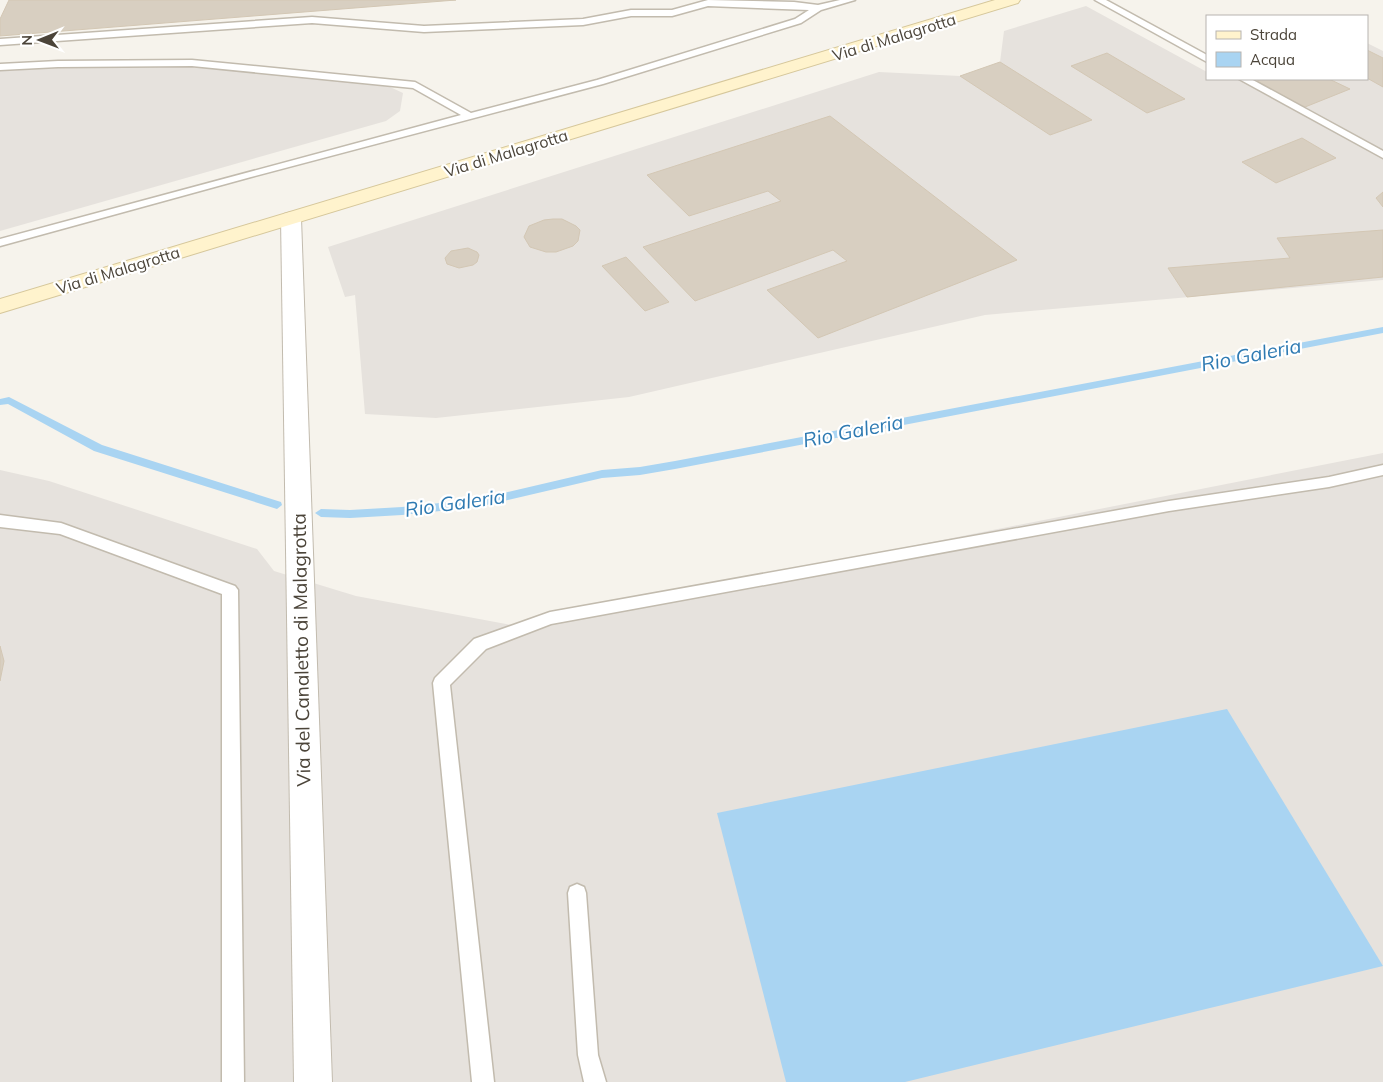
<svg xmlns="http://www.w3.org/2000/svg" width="1383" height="1082" font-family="Mulish,sans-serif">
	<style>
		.industrial { fill: #e6e2dd }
		.water { fill: #a9d4f2 }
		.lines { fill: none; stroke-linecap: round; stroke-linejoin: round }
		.stream { fill: #a9d4f2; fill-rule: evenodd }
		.building { fill: #d8cfc1; stroke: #d3c7b4 }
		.lane-casing { stroke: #c2bbae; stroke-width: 3 }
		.street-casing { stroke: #c2bbae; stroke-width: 2 }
		.secondary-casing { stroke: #d6c79b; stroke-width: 2 }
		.lane { fill: #fff; fill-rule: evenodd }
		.street { fill: #fff; fill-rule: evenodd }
		.secondary { fill: #fff3cd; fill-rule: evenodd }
		.labels { text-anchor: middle; stroke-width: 4.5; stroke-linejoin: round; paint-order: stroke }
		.far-street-label { font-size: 16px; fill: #4b4439; stroke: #fff }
		.street-label { font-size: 19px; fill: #4b4439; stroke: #fff }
		.water-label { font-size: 20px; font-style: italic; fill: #2e7ab2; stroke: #fff }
	</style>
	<rect width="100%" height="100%" fill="#f6f3ec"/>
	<g class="industrial">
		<path d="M 1086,6 L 1207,72 L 1207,79 L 1367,79 L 1367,43 L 1383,51 L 1383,280 L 985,315 L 629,397 L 436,418 L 365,414 L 355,295 L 345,297 L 328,247 L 879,72 L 960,76 L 1000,62 L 1004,31 Z"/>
		<path d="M 116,65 L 184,66 L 377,81 L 403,93 L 400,111 L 386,121 L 0,231 L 0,71 Z"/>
		<path d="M 1383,453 L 1383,1082 L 0,1082 L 0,470 L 49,481 L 257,549 L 274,571 L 356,596 L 512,625 Z"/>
	</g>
	<path class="water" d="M 1227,709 L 1383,966 L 905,1082 L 786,1082 L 717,813 Z"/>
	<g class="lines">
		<g class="stream">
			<path d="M 1383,327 L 1383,333 L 675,469 L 640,475 L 602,478 L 478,507 L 402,515 L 350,518 L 321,517 L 315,513 L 321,509 L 350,510 L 402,507 L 478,499 L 602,470 L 640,467 L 675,461 Z"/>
			<path d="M 9,397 L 102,445 L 281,502 L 282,505 L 277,509 L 94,451 L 8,404 L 0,405 L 0,399 Z"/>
		</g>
	</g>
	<g class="building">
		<path d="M 9,0 L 456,0 L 0,36 L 0,19 Z"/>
		<path d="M 1367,50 L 1383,58 L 1383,87 L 1367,78 Z"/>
		<path d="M 1107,53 L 1185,99 L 1147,113 L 1071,66 Z"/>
		<path d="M 1000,62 L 1092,120 L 1050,135 L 960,76 Z"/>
		<path d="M 1262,79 L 1329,79 L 1350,89 L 1305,107 L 1257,81 Z"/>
		<path d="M 830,116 L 1017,260 L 818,338 L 767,290 L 847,261 L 833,250 L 695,301 L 643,247 L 781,201 L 768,191 L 689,216 L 647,175 Z"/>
		<path d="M 1302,138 L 1336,158 L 1276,183 L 1242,162 Z"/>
		<path d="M 1383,192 L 1383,207 L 1376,198 Z"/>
		<path d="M 553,219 L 562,219 L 576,226 L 580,230 L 578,241 L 573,246 L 556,252 L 546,252 L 530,247 L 524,237 L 529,226 L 544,220 Z"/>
		<path d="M 1383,230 L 1383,277 L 1187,297 L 1168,268 L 1290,258 L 1277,238 Z"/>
		<path d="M 468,248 L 477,252 L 479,255 L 477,262 L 473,265 L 459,268 L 447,264 L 445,258 L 451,251 Z"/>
		<path d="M 626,257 L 669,302 L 645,311 L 602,266 Z"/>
		<path d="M 0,646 L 4,661 L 0,681 Z"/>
	</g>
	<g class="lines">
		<g class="lane-casing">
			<g id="lane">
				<path d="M 708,0 L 794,2 L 818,5 L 840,0 L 855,0 L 821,10 L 801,23 L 603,84 L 251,177 L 0,246 L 0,239 L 461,115 L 413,88 L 192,66 L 58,67 L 0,70 L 0,64 L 58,61 L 192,60 L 415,82 L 471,113 L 597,80 L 795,19 L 809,10 L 708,6 L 672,16 L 631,16 L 583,25 L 424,32 L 312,23 L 0,45 L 0,39 L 312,17 L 424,26 L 583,19 L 631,10 L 672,10 Z"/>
				<path d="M 1095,0 L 1106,0 L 1207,55 L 1207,62 Z"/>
				<path d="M 1239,79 L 1251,79 L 1383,151 L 1383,158 Z"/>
				<path d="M 1383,465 L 1383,475 L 1329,487 L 1169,511 L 551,624 L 486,649 L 450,685 L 494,1082 L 472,1082 L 433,683 L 435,678 L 474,639 L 550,612 L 1169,501 L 1329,477 Z"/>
				<path d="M 0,515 L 61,523 L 235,586 L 238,590 L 244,1082 L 222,1082 L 222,594 L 60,534 L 0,527 Z"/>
				<path d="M 577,884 L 584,887 L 586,893 L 598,1055 L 606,1082 L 584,1082 L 578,1055 L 568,893 L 570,887 Z"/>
			</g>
		</g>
		<g class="street-casing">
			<path id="street" d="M 291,212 L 298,214 L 301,218 L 332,1082 L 294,1082 L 281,218 L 284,214 Z"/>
		</g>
		<g class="secondary-casing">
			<path id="secondary" d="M 995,0 L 1020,0 L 1018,3 L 0,313 L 0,299 Z"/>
		</g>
		<use href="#lane" class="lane"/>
		<use href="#street" class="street"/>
		<use href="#secondary" class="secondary"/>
	</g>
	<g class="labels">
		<g class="far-street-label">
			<text transform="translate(894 37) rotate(-17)" y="6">Via di Malagrotta</text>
			<text transform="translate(506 153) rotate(-17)" y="6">Via di Malagrotta</text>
			<text transform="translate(118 270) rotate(-17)" y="6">Via di Malagrotta</text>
		</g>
		<g class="street-label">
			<text transform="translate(301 650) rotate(-91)" y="7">Via del Canaletto di Malagrotta</text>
		</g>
		<g class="water-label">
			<text transform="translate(1251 355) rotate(-11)" y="7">Rio Galeria</text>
			<text transform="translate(853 431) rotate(-11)" y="7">Rio Galeria</text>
			<text transform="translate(455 503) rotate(-8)" y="7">Rio Galeria</text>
		</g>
	</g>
	<rect x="1206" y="15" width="162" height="65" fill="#ffffff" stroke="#b7b4b0"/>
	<rect x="1216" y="31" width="25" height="8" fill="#fff3cd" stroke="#b7b4b0"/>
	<text x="1250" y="40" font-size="15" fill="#4b4439">Strada</text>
	<rect x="1216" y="52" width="25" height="15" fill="#a9d4f2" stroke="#b7b4b0"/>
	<text x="1250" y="65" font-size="15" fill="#4b4439">Acqua</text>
	<g transform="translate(40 40) rotate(269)" stroke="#ffffff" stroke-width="4" paint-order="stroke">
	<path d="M0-4L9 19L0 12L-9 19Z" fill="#4b4439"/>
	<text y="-8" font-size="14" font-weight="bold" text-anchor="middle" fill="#4b4439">N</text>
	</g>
</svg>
